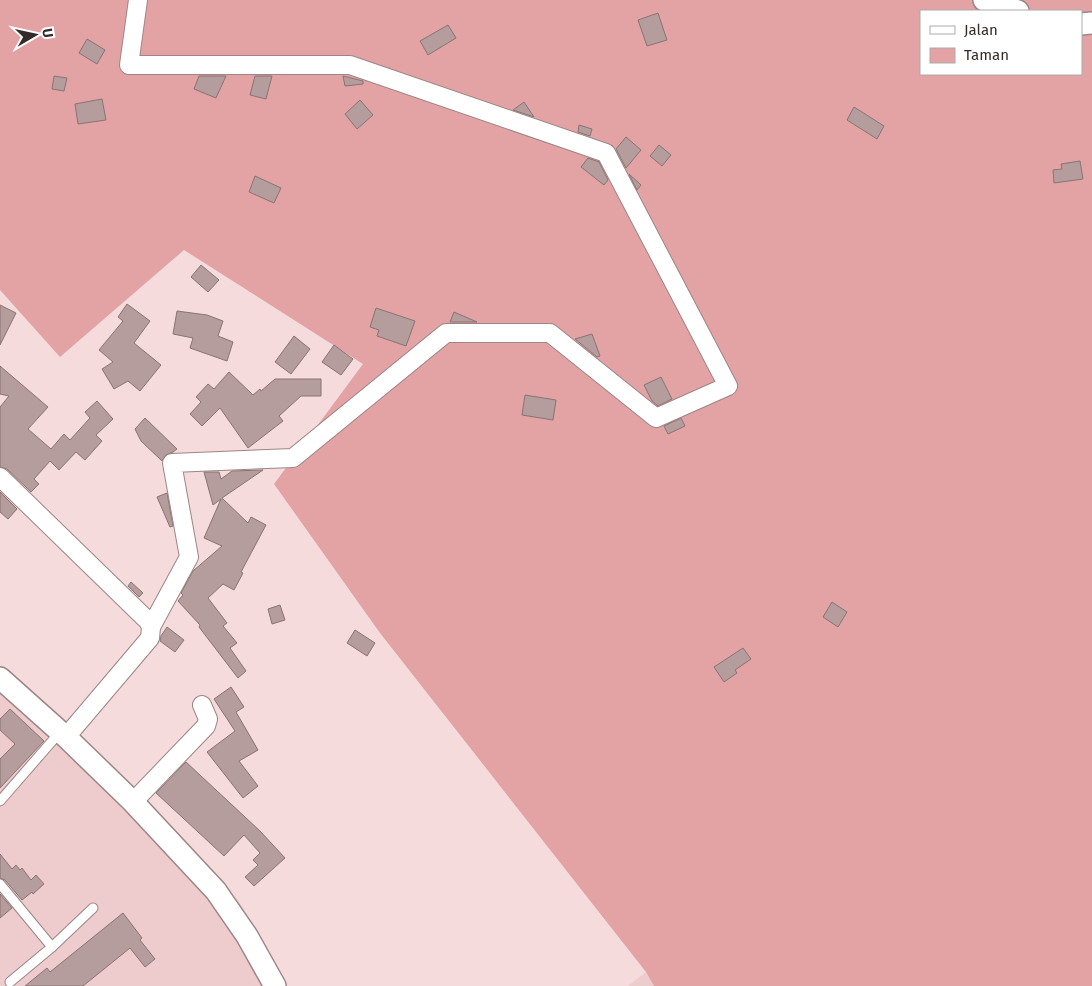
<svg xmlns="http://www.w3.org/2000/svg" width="1092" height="986" font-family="'Fira Sans',sans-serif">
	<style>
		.built { fill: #eecccd }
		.green { fill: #e3a3a5; fill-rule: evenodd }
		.building { fill: #b59c9d; stroke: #8a7373 }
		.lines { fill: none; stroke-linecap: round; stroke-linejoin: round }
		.service-casing { stroke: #9d8585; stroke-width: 11 }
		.minor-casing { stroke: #9d8585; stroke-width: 20 }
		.tertiary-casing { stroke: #9d8585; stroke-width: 24 }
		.service { stroke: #fff; stroke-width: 9 }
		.minor { stroke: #fff; stroke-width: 18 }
		.tertiary { stroke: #fff; stroke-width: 21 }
	</style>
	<rect width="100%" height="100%" fill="#f5dbdc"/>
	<g class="built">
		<path d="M 0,675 L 137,803 L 238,900 L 287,986 L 0,986 Z"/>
		<path d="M 646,972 L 654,986 L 628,986 Z"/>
	</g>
	<path class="green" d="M 0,0 L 1092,0 L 1092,986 L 654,986 L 646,972 L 380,633 L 274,484 L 363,364 L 184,250 L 60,357 L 0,290 ZM 921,11 L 1081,11 L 1081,74 L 921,74 Z"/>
	<g class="building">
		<path d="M 658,13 L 667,40 L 647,46 L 638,20 Z"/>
		<path d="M 448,25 L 456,38 L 428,55 L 420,41 Z"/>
		<path d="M 87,39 L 105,50 L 97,64 L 79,53 Z"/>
		<path d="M 54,76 L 67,78 L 64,91 L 52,89 Z"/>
		<path d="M 199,76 L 226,76 L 216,98 L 194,89 Z"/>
		<path d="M 255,76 L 272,76 L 266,99 L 250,95 Z"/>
		<path d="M 343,76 L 363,81 L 363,84 L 345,86 Z"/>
		<path d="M 102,99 L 106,120 L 78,124 L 75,104 Z"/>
		<path d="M 360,100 L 373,115 L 357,129 L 345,114 Z"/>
		<path d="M 524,102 L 534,117 L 513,110 Z"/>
		<path d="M 854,107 L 884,126 L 877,139 L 847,120 Z"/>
		<path d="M 579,125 L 592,129 L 590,136 L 578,132 Z"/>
		<path d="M 626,137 L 641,150 L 626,168 L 616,149 Z"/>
		<path d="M 659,145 L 671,155 L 662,166 L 650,156 Z"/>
		<path d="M 588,158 L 599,162 L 608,180 L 604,185 L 581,167 Z"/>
		<path d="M 1080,161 L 1083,179 L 1054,183 L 1053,170 L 1062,169 L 1061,164 Z"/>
		<path d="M 629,174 L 641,185 L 637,190 Z"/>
		<path d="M 255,176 L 281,188 L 274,203 L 249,192 Z"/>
		<path d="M 201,265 L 219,280 L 208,292 L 191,277 Z"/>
		<path d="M 127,304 L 150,321 L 134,343 L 161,365 L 140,391 L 128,381 L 114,389 L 102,369 L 113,362 L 99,350 L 123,321 L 118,317 Z"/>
		<path d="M 0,305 L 16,313 L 0,345 Z"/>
		<path d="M 376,308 L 415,321 L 406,346 L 377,336 L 379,330 L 370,327 Z"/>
		<path d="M 177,311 L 207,315 L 223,321 L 218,336 L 233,342 L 227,361 L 190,348 L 193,338 L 173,334 Z"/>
		<path d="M 454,312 L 477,322 L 450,322 Z"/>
		<path d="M 592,334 L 600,356 L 597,357 L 575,339 Z"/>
		<path d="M 294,336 L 310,349 L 291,374 L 275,362 Z"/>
		<path d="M 334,345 L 353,359 L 341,375 L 322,362 Z"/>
		<path d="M 0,366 L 48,407 L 28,429 L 51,449 L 64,434 L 70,440 L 90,418 L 85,412 L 97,401 L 113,419 L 96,435 L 102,441 L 85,460 L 76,452 L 59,470 L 50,461 L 34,479 L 39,484 L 31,492 L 7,469 L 0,467 L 0,407 L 9,396 L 0,394 Z"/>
		<path d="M 229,372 L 253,395 L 260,389 L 261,391 L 275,379 L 321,379 L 321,396 L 301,396 L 279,416 L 283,421 L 248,448 L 220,408 L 202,426 L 190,414 L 201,402 L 196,397 L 208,384 L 214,389 Z"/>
		<path d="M 661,377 L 672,399 L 658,406 L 652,401 L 644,385 Z"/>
		<path d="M 525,395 L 556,400 L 553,420 L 522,415 Z"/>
		<path d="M 145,418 L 177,449 L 173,452 L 166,455 L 162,461 L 141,441 L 135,429 Z"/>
		<path d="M 681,418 L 685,426 L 668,434 L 664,426 Z"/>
		<path d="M 263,470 L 222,498 L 248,523 L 251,517 L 266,525 L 241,572 L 243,573 L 234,590 L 223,584 L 208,598 L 227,623 L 223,626 L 237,643 L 230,648 L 246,671 L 238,678 L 199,627 L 200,625 L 178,601 L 183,595 L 181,593 L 193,571 L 222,546 L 204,538 L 221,499 L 213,505 L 204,472 L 219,472 L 221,479 L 232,471 Z"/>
		<path d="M 0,492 L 17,509 L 8,519 L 0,512 Z"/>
		<path d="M 167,493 L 173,526 L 170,527 L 157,497 Z"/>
		<path d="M 131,582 L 143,593 L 139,597 L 128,586 Z"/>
		<path d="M 832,602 L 847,612 L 838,627 L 823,617 Z"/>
		<path d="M 280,605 L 285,620 L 272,624 L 268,609 Z"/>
		<path d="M 167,627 L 184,640 L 175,652 L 160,641 L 161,636 Z"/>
		<path d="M 355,630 L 375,643 L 367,656 L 347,643 Z"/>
		<path d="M 743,648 L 751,659 L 735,670 L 737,673 L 724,682 L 714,667 Z"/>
		<path d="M 231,687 L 244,707 L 236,712 L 258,750 L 239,761 L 258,786 L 243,798 L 207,752 L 235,731 L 214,699 Z"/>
		<path d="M 10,709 L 44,741 L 0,788 L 0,759 L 15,744 L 0,730 L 0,719 Z"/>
		<path d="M 186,762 L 260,831 L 285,858 L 254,886 L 245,877 L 258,865 L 253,860 L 260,853 L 244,835 L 224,856 L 156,793 Z"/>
		<path d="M 0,854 L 12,869 L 16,865 L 20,870 L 22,868 L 31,880 L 36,875 L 44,884 L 33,894 L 32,892 L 22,900 L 5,880 L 0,878 Z"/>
		<path d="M 0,894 L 12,908 L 0,918 Z"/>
		<path d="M 123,913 L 142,938 L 140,940 L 155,959 L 145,967 L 130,948 L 83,986 L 25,986 L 47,968 L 50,972 Z"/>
	</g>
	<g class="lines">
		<g class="service-casing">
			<g id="service">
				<path d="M 0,801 L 60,732"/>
				<path d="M 0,884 L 52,947"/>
				<path d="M 10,982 L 52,947 L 93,908"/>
			</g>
		</g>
		<g class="minor-casing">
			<g id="minor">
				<path d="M 138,0 L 129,65 L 350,65 L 606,153 L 728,386 L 656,418 L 550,333 L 446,333 L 293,458 L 172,463 L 189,557 L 151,627"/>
				<path d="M 0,477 L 148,621 L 151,627 L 150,638 L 66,737"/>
				<path d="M 133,802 L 206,726 L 208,719 L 202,705"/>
			</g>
		</g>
		<g class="tertiary-casing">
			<g id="tertiary">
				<path d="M 984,0 L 1018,11"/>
				<path d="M 1081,24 L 1092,23"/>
				<path d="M 0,678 L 66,737 L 133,802 L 216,891 L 247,936 L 275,986"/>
			</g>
		</g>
		<use href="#service" class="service"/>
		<use href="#minor" class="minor"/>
		<use href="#tertiary" class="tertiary"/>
	</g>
	<rect x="920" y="10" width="162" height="65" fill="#ffffff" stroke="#aeaaaa"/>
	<rect x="930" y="26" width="25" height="8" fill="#ffffff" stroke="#aeaaaa"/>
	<text x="964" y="35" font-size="15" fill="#342a2a">Jalan</text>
	<rect x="930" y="48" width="25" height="15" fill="#e3a3a5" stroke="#aeaaaa"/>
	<text x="964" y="60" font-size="15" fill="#342a2a">Taman</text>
	<g transform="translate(35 35) rotate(81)" stroke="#ffffff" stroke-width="4" paint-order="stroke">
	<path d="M0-4L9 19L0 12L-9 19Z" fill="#342a2a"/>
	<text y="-8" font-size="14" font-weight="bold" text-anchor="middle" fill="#342a2a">U</text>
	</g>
</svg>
